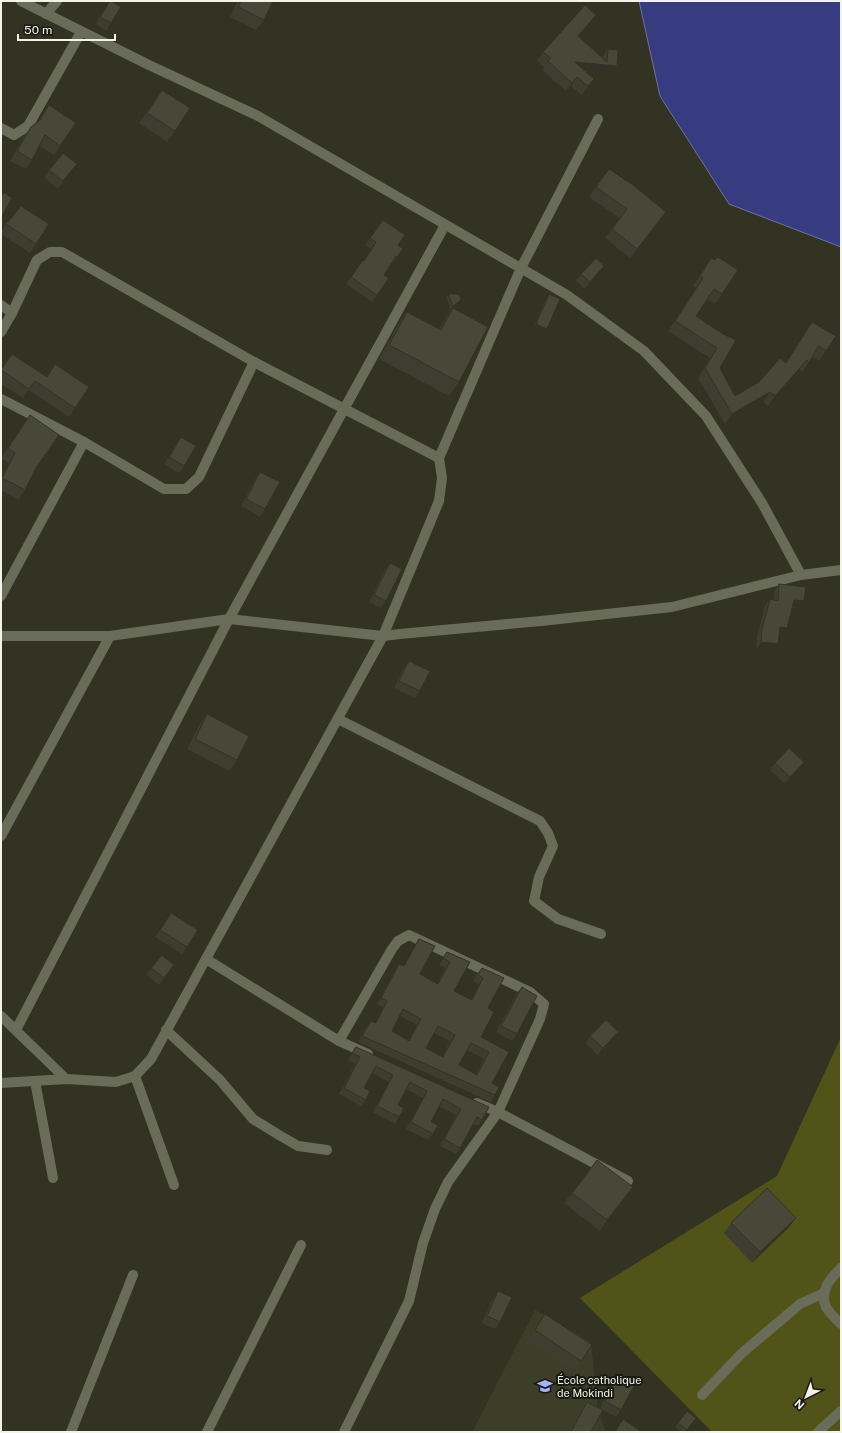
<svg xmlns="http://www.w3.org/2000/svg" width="842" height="1433" font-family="'Public Sans',sans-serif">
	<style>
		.built { fill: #3d3e27 }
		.green { fill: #515319 }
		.water { fill: #363c7f; stroke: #6e739f }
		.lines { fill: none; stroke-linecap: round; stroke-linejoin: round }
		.minor { stroke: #6a6c5a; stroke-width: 10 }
		.wall { fill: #3d3e2f; fill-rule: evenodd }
		.shaded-wall { fill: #323226 }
		.building { fill: #474837; stroke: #323226; fill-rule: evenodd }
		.labels { text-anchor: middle; stroke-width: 4; stroke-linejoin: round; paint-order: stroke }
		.poi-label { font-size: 11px; fill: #f2f3e9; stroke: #191a13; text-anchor: start }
	</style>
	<rect width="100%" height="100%" fill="#323322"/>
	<path class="built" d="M 535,1310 L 591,1342 L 598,1411 L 605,1429 L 604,1432 L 472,1432 Z"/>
	<path class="green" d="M 841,1037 L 841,1432 L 712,1432 L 580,1298 L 777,1176 Z"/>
	<path class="water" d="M 639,1 L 841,1 L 841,247 L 729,204 L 660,96 Z"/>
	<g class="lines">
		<g class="minor">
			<path d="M 46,14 L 57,1"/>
			<path d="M 1,128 L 14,135 L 28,126 L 81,32"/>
			<path d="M 1,305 L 12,313"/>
			<path d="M 1,332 L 12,313 L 37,260 L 50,252 L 62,252 L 254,362 L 439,458 L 442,478 L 439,501 L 383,636 L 229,619 L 110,636 L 1,636"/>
			<path d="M 1,399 L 84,442 L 164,489 L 186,489 L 199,477 L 254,362"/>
			<path d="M 439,458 L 521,268 L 598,119"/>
			<path d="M 801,575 L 841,570"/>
			<path d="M 1,596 L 84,442"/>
			<path d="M 338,719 L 540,821 L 548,833 L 553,846 L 539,877 L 534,901 L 558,919 L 601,934"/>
			<path d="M 1,836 L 110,636"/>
			<path d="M 206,959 L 339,1041 L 368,1054"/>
			<path d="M 1,1016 L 66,1079"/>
			<path d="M 16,1030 L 229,619 L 445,225"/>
			<path d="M 166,1030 L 220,1080 L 253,1119 L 279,1135 L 298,1146 L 327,1150"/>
			<path d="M 339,1041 L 392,949 L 398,941 L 409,935 L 530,992 L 544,1004 L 540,1019 L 498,1112 L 448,1182 L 435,1209 L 423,1243 L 409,1301 L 344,1432"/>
			<path d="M 135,1076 L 174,1185"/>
			<path d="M 35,1081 L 53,1178"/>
			<path d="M 1,1083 L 66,1079 L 116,1082 L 135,1076 L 151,1059 L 383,636 L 400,634 L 541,621 L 672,607 L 801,575 L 762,503 L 706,416 L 644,351 L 567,295 L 258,116 L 149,65 L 21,1"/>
			<path d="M 477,1103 L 498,1112 L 628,1181"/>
			<path d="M 841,1268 C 830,1279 819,1291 826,1307 C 829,1313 836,1319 841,1324"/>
			<path d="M 702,1395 L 742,1353 L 800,1304 L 824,1293"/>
			<path d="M 71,1432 L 133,1275"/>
			<path d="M 207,1432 L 301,1245"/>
			<path d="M 818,1432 L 841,1411"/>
		</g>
	</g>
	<g class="wall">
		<path d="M 110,1 L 111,23 L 106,31 L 95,24 Z"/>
		<path d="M 238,1 L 273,1 L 264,20 L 256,30 L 230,17 Z"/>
		<path d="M 596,15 L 590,23 L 579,37 L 602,57 L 608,49 L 617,66 L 611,74 L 586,72 L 588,87 L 582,95 L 571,86 L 566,91 L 542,70 L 544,67 L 537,60 L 543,52 Z"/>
		<path d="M 162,90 L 175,131 L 167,142 L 139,123 Z"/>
		<path d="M 49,105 L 76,123 L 54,155 L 40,146 L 32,160 L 26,169 L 10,161 L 24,136 L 31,127 L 38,122 Z"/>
		<path d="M 77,164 L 58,189 L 44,177 L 49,170 Z"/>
		<path d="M 609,169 L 659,221 L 630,258 L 605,238 L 620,218 L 589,197 Z"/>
		<path d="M 383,220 L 398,245 L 403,249 L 392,264 L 391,263 L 384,275 L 389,278 L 372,302 L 346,284 L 363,260 L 363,261 L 371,249 L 365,245 Z"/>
		<path d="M 6,224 L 36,244 L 30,253 L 1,234 L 1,232 Z"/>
		<path d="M 711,258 L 722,294 L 715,304 L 707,299 L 696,316 L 723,334 L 720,368 L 735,396 L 759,382 L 786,362 L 812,322 L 826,351 L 819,361 L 812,357 L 802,372 L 799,370 L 768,406 L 763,402 L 725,424 L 698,378 L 710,358 L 668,331 L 696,288 L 693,286 Z"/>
		<path d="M 604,266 L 599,273 L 585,289 L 576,281 L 581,274 Z"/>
		<path d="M 448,294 L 459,304 L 453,308 L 459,382 L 449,396 L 379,359 L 397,326 L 407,312 L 439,329 L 443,322 L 452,308 L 451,310 L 446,297 Z"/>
		<path d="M 549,294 L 547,329 L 542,336 L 532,331 L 544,302 Z"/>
		<path d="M 12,354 L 75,408 L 69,417 L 28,390 L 23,398 L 1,384 L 1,370 Z"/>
		<path d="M 30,415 L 25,490 L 18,500 L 1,490 L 1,477 L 9,463 L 1,458 Z"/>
		<path d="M 181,437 L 184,466 L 179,473 L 164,464 Z"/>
		<path d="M 260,472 L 265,509 L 260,517 L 241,506 L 255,479 Z"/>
		<path d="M 390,563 L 386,601 L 381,608 L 369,602 L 385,570 Z"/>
		<path d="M 779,584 L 804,601 L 799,608 L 792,608 L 787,628 L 782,636 L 779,635 L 778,644 L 773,651 L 756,650 L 757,636 L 765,606 L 770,599 L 773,600 L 774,592 Z"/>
		<path d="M 409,661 L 420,691 L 415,698 L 394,688 L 404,668 Z"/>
		<path d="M 207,714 L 237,760 L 229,771 L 187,749 L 200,724 Z"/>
		<path d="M 804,762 L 799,769 L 785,784 L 770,770 L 775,763 Z"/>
		<path d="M 171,913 L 198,930 L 182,954 L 155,937 Z"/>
		<path d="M 419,939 L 420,974 L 437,984 L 445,968 L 439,965 L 447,952 L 470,962 L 454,991 L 471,1000 L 479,984 L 473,981 L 477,974 L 482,968 L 488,1008 L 481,1037 L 509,1052 L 492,1083 L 495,1095 L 491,1102 L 358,1042 L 366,1027 L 371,1021 L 375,1023 L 383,1007 L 377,1004 L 395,970 L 399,964 L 404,966 L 415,945 ZM 400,1016 L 417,1025 L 409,1040 L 392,1031 ZM 434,1033 L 450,1041 L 442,1057 L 426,1048 ZM 467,1050 L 484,1059 L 476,1074 L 459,1065 Z"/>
		<path d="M 174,965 L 159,985 L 146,975 L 151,968 Z"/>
		<path d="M 522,987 L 517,1034 L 512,1041 L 496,1032 L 517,993 Z"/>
		<path d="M 618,1032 L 613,1040 L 598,1055 L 586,1043 L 590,1036 Z"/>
		<path d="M 356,1047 L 482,1120 L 478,1126 L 473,1124 L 460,1148 L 456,1154 L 440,1146 L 456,1115 L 439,1106 L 431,1122 L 433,1134 L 428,1140 L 406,1129 L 423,1098 L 406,1089 L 398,1105 L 399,1117 L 395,1124 L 373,1112 L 389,1082 L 372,1073 L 364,1088 L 366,1100 L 361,1106 L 339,1094 L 355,1064 L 348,1060 Z"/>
		<path d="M 572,1193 L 625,1198 L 600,1231 L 564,1203 Z"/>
		<path d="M 796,1218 L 788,1228 L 752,1263 L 724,1233 L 731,1223 Z"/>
		<path d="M 498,1291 L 500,1322 L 495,1329 L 482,1323 L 493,1298 Z"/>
		<path d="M 545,1314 L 592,1345 L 574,1371 L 527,1341 Z"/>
		<path d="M 618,1375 L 621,1410 L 616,1417 L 603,1410 L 591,1432 L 569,1432 L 579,1412 L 587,1402 L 600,1408 L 613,1382 Z"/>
		<path d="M 687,1411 L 696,1418 L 685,1432 L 682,1432 L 675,1427 Z"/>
	</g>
	<g class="shaded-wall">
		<path d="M 596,15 L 590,23 L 572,44 L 578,36 Z"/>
		<path d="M 575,62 L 617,66 L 611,74 L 569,70 Z"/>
		<path d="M 577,77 L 571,86 L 566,91 L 572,83 Z"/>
		<path d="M 594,79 L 582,95 L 588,86 Z"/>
		<path d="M 77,164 L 72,171 L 58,189 L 63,181 Z"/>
		<path d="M 604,266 L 599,273 L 585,289 L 590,282 Z"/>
		<path d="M 461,300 L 459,304 L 451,310 L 453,306 Z"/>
		<path d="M 536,324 L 547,329 L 542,336 L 532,331 Z"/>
		<path d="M 807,360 L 799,370 L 768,406 L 775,396 Z"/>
		<path d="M 770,392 L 763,402 L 725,424 L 732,414 Z"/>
		<path d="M 794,600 L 804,601 L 799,608 L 790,607 Z"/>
		<path d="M 780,627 L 787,628 L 782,636 L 775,634 Z"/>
		<path d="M 761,642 L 778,644 L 773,651 L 756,650 Z"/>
		<path d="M 804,762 L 799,769 L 785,784 L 790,777 Z"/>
		<path d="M 618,1032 L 613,1040 L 598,1055 L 603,1048 Z"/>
		<path d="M 633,1187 L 625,1198 L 600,1231 L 607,1220 Z"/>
		<path d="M 796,1218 L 788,1228 L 752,1263 L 760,1252 Z"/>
	</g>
	<g class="building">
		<path d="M 110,1 L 112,1 L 121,7 L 111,23 L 100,17 Z"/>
		<path d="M 241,1 L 273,1 L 264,20 L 238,7 Z"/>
		<path d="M 585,5 L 596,15 L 578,36 L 607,62 L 608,49 L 618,50 L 617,66 L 575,62 L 594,79 L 588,86 L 577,77 L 572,83 L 548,61 L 551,58 L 543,52 Z"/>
		<path d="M 162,90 L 190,108 L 175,131 L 147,113 Z"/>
		<path d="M 49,105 L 76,123 L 60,146 L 45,135 L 32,160 L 17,151 L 31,127 L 40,120 Z"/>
		<path d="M 63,153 L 77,164 L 63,181 L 49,170 Z"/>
		<path d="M 609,169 L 633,185 L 666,212 L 637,249 L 612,229 L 627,209 L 596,187 Z"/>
		<path d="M 4,192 L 12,198 L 1,218 L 1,196 Z"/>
		<path d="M 21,206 L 49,224 L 36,244 L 6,224 Z"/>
		<path d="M 383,220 L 405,235 L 398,245 L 403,249 L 397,257 L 396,256 L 384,275 L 389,278 L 377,295 L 351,277 L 363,260 L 364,261 L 376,242 L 370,238 Z"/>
		<path d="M 718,257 L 738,270 L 722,294 L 714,289 L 696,316 L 723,334 L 736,340 L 720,368 L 735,396 L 759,382 L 780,358 L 786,363 L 812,322 L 836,336 L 826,351 L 819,346 L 809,362 L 807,360 L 775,396 L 770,392 L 732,414 L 705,368 L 717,348 L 675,321 L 703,278 L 700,276 L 711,258 L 715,260 Z"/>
		<path d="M 596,258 L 604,266 L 590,282 L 581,274 Z"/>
		<path d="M 448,294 L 459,294 L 461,300 L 453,306 Z"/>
		<path d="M 549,294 L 560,299 L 547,329 L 536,324 Z"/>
		<path d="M 453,308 L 488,327 L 459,382 L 389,345 L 407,312 L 441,330 Z"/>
		<path d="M 12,354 L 47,377 L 55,364 L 89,387 L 75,408 L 35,381 L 29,389 L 1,370 Z"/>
		<path d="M 30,415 L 59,435 L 36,468 L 25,490 L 2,478 L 15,453 L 8,448 Z"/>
		<path d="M 181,437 L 196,446 L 184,466 L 169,457 Z"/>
		<path d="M 260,472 L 280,482 L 265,509 L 246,499 Z"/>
		<path d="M 390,563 L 402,569 L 386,601 L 374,595 Z"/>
		<path d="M 779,584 L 806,587 L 804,601 L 794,600 L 787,628 L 780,627 L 778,644 L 761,642 L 762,629 L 770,599 L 778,601 Z"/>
		<path d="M 409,661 L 430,671 L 420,691 L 399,681 Z"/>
		<path d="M 207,714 L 249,736 L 237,760 L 195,739 Z"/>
		<path d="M 789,748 L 804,762 L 790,777 L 775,763 Z"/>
		<path d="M 171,913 L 198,930 L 187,947 L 160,930 Z"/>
		<path d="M 419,939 L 435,946 L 420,974 L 438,984 L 450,962 L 443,958 L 447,952 L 470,962 L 454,991 L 472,1000 L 483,978 L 478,975 L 482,968 L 504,978 L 488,1008 L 494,1012 L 481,1037 L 509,1052 L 492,1083 L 499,1087 L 495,1095 L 362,1036 L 371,1021 L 376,1023 L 387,1001 L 381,998 L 399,964 L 404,966 ZM 403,1009 L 421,1019 L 409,1041 L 392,1031 ZM 438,1026 L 455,1035 L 443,1057 L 426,1048 ZM 471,1043 L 489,1052 L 477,1075 L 459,1065 Z"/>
		<path d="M 162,955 L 174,965 L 164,978 L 151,968 Z"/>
		<path d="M 522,987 L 537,996 L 517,1034 L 501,1026 Z"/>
		<path d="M 606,1020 L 618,1032 L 603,1048 L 590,1036 Z"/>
		<path d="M 356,1047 L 489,1107 L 482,1120 L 477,1117 L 460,1148 L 444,1139 L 461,1109 L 443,1099 L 431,1122 L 438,1125 L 433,1134 L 411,1122 L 427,1091 L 410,1082 L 398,1105 L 404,1108 L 399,1117 L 377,1106 L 393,1075 L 376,1066 L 364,1088 L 370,1091 L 366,1100 L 344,1088 L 360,1057 L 352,1053 Z"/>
		<path d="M 597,1160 L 633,1187 L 607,1220 L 572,1193 Z"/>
		<path d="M 767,1188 L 796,1218 L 760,1252 L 731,1223 Z"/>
		<path d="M 498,1291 L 512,1297 L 500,1322 L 487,1316 Z"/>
		<path d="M 545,1314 L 592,1345 L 581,1361 L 535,1330 Z"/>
		<path d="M 618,1375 L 635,1384 L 621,1410 L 605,1401 Z"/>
		<path d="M 587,1402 L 603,1410 L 591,1432 L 571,1432 Z"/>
		<path d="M 687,1411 L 696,1418 L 687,1430 L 678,1423 Z"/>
		<path d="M 623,1419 L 642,1432 L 615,1432 Z"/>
	</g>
	<defs>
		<g id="school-bare" transform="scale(1.2)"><path d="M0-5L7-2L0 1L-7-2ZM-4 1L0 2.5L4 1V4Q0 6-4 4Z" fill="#a4b2fc" stroke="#191a13" stroke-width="2.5" paint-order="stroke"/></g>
	</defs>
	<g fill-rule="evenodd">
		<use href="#school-bare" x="545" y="1386"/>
	</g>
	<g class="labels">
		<g class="poi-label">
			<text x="557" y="1384">École catholique<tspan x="557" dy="13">de Mokindi</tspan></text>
		</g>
	</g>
	<rect width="842" height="1433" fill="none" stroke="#f2f3e9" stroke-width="4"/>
	<g transform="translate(806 1397) rotate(222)" stroke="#191a13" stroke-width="3" paint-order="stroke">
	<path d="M0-3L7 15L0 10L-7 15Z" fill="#f2f3e9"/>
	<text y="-6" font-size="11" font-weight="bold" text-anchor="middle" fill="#f2f3e9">N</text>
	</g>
	<path d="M18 34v6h97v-6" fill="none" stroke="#f2f3e9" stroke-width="2"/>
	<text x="24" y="34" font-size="12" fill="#f2f3e9" stroke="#191a13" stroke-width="3" paint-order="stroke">50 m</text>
</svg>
